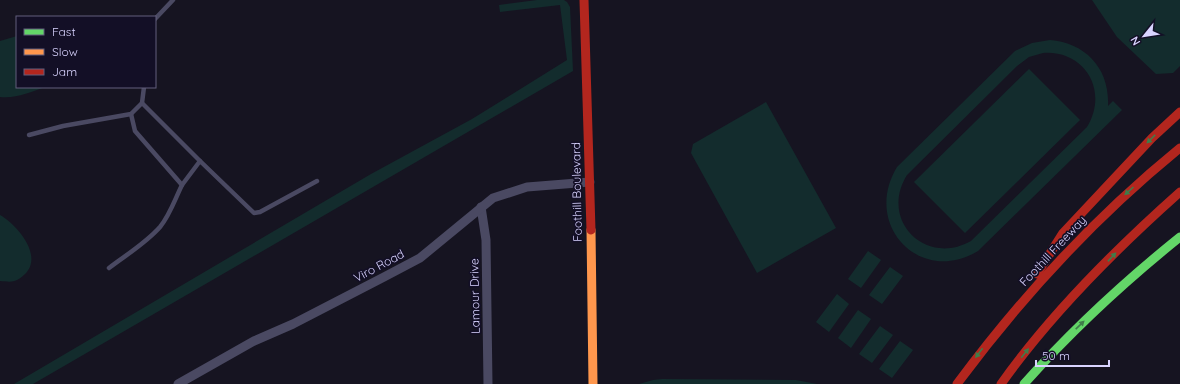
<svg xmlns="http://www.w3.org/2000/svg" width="1180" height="384" font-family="Quicksand,sans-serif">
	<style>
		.green { fill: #132c2d; fill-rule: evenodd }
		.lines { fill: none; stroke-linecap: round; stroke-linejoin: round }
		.lane { stroke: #4a4962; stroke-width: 4.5 }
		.street { stroke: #4a4962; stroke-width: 9 }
		.fast { stroke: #63d668; stroke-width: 9 }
		.slow { stroke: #ff974d; stroke-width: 9 }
		.jam { stroke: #b3261e; stroke-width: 9 }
		.oneway { fill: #3f7c4a }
		.labels { text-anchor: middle; stroke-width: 3.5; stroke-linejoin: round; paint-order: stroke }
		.street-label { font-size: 12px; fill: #d9d4ff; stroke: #130f26 }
	</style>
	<rect width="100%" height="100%" fill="#161421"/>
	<g class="green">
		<path d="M 537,0 L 564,0 L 567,2 L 570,7 L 573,71 L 33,384 L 14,384 L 371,174 L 472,119 L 567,60 L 560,5 L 500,12 L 499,5 Z"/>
		<path d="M 1092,0 L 1180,0 L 1180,66 L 1173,73 L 1156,74 L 1117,37 Z"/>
		<path d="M 17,36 L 17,87 L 45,87 C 31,92 15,99 0,97 L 0,41 Z"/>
		<path d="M 1050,40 C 1086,43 1110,69 1108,106 L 1113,101 L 1122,110 L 978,251 C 920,286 862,225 897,167 L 1015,51 L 1032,43 ZM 1043,53 C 1085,50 1109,91 1087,127 L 971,241 C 925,267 879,220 907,175 L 1017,66 L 1029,57 Z"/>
		<path d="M 1029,69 L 1080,120 L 965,233 L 914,182 Z"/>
		<path d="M 766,102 L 836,228 L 757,273 L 691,153 L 693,144 Z"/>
		<path d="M 0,215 C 16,224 44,255 25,274 C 16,283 12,282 0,281 Z"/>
		<path d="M 868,251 L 881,260 L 861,288 L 848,279 Z"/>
		<path d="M 890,267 L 903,276 L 882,304 L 869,295 Z"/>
		<path d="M 837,294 L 849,304 L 829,332 L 816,322 Z"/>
		<path d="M 858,310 L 871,319 L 851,348 L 838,338 Z"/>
		<path d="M 880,326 L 893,335 L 872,363 L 859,354 Z"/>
		<path d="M 900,341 L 913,350 L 892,378 L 879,369 Z"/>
		<path d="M 662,379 L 796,380 L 817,384 L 639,384 L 653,380 Z"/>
	</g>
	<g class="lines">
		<g class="lane">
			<path d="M 155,19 L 173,0"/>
			<path d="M 142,103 L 200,161"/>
			<path d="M 131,114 L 135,131 L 182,185 L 200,161 L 254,213 L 260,212 L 317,181"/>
			<path d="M 29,135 L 63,126 L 131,114 L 142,103 L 144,87"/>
			<path d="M 109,268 C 126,255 146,243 160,227 C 170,215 175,199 182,185"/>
		</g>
		<g class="street">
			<path d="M 481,207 L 486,240 L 488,384"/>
			<path d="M 178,384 L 254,341 L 293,324 L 384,277 L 420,258 L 493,198 L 527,187 L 590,182"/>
		</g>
		<path class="fast" d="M 1024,384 C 1072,330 1124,282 1180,237"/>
		<path class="slow" d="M 591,230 L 593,384"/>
		<g class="jam">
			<path d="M 584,0 L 591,230"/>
			<path d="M 1037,274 L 1063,233 L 1152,138 L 1180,112"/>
			<path d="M 957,384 C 1023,295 1094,218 1180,148"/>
			<path d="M 1001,384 C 1050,315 1117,248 1180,192"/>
		</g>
	</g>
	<defs><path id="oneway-solid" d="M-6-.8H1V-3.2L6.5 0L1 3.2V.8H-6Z"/></defs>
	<g class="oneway">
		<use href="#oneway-solid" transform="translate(1151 139) rotate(135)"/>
		<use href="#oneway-solid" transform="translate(1129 191) rotate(138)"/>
		<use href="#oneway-solid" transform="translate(1112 257) rotate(-47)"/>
		<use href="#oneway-solid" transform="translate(1080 325) rotate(-44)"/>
		<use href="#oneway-solid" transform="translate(979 353) rotate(127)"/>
		<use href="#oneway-solid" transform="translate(1025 353) rotate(-51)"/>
	</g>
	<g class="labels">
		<g class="street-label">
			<text transform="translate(577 192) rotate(-91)" y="4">Foothill Boulevard</text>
			<text transform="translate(1053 251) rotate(-47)" y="4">Foothill Freeway</text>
			<text transform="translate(379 266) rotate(-28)" y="4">Viro Road</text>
			<text transform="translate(475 296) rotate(-91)" y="4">Lamour Drive</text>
		</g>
	</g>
	<rect x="16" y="16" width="140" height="72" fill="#130f26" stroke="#625e7d"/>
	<rect x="24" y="29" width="20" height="6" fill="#63d668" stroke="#625e7d"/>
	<text x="52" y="36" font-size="12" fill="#d9d4ff">Fast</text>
	<rect x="24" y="49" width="20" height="6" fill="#ff974d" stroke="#625e7d"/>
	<text x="52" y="56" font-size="12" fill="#d9d4ff">Slow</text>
	<rect x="24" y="69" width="20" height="6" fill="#b3261e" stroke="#625e7d"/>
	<text x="52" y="76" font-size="12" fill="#d9d4ff">Jam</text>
	<g transform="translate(1144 36) rotate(240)" stroke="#130f26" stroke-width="3" paint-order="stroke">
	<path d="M0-3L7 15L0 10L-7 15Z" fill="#d9d4ff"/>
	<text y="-6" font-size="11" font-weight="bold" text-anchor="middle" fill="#d9d4ff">N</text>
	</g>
	<path d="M1036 360v6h73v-6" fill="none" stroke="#d9d4ff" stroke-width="2"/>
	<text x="1042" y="360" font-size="12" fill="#d9d4ff" stroke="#130f26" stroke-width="3" paint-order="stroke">50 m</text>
</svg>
